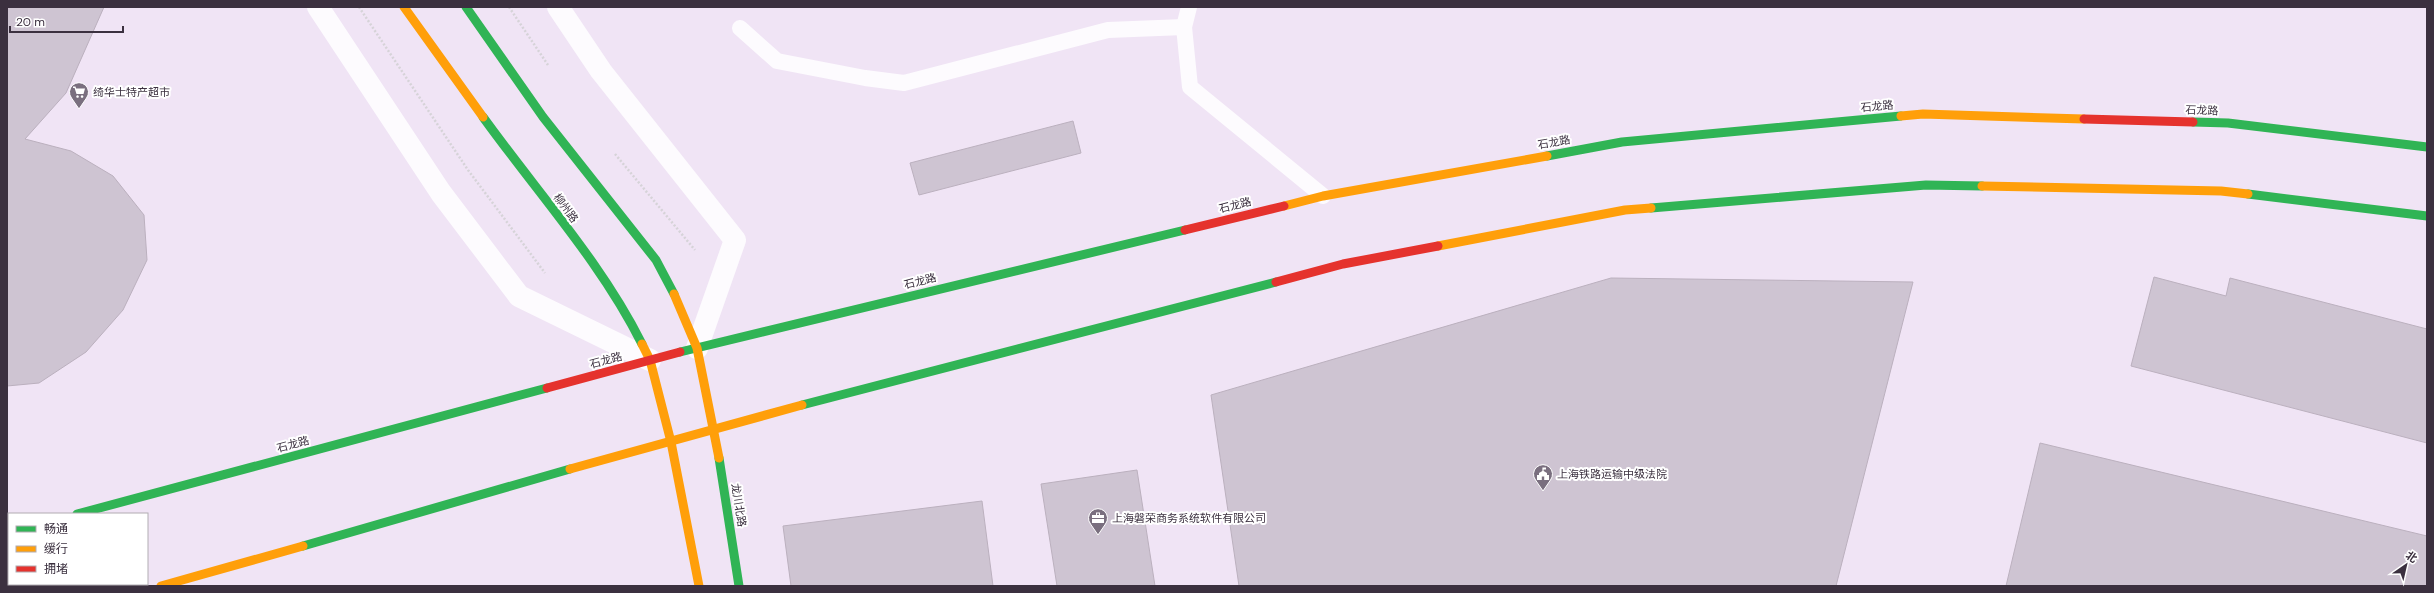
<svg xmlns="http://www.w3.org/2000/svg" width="2434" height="593" font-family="'DM Sans','Noto Sans SC',sans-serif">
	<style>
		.building { fill: #cec4d2; stroke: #bbb0be }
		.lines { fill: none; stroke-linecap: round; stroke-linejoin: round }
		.path { stroke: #d6d3d8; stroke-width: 2.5; stroke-dasharray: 2 2; stroke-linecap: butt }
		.lane { stroke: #fdfbfe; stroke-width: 16 }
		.street { stroke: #fdfbfe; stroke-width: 22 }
		.fast { stroke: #30b455; stroke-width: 9 }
		.slow { stroke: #ff9f0a; stroke-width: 9 }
		.jam { stroke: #e5322d; stroke-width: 9 }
		.labels { text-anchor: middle; stroke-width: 4; stroke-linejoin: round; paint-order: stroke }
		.poi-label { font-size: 11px; fill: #3b303f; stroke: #fff; text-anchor: start }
		.street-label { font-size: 11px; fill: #3b303f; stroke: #fff }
	</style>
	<rect width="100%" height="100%" fill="#f0e4f5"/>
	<g class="building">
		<path d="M 7,7 L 104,7 L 66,93 L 25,139 L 71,151 L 113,176 L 144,215 L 147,260 L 123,310 L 86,352 L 39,383 L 7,386 Z"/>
		<path d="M 1073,121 L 1081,153 L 919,195 L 910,163 Z"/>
		<path d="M 2154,277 L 2226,296 L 2230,278 L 2427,329 L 2427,443 L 2131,366 Z"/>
		<path d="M 1611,278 L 1913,282 L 1836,586 L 1239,586 L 1211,395 Z"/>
		<path d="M 2040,443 L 2427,536 L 2427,586 L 2006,586 Z"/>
		<path d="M 1137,470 L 1155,586 L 1057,586 L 1041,484 Z"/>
		<path d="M 982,501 L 993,586 L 791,586 L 783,526 Z"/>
	</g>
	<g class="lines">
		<g class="path">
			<path d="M 359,7 L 468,170 L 545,273"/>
			<path d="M 509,7 L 548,65"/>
			<path d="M 615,154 L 695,250"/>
		</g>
		<g class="lane">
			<path d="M 1189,7 L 1184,27 L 1190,87 L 1323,196"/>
			<path d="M 740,28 L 777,61 L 865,78 L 904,83 L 1108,30 L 1184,27"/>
		</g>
		<g class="street">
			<path d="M 318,7 L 441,193 L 519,296 L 650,360"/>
			<path d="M 558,7 L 601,71 L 735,240 L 697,348"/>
		</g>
		<g class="fast">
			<path d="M 466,7 L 543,117 L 656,260 L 674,294"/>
			<path d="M 483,117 C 537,192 601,262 642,344"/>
			<path d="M 2193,122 L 2228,123 L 2427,147"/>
			<path d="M 1547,156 L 1622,142 L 1901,116"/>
			<path d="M 2248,194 L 2427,216"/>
			<path d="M 1651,208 L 1926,185 L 1982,186"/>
			<path d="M 680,352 L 1185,230"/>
			<path d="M 802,405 L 1276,282"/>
			<path d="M 719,458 L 739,586"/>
			<path d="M 77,514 L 547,388"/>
			<path d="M 303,546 L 570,469"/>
		</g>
		<g class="slow">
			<path d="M 404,7 L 483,117"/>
			<path d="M 1901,116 L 1923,114 L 2084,119"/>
			<path d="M 1982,186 L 2221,191 L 2248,194"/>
			<path d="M 1284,206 L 1323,196 L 1547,156"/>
			<path d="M 1438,246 L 1625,210 L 1651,208"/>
			<path d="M 674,294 L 697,348 L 719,458"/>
			<path d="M 642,344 L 650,360 L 671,442 L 699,586"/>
			<path d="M 570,469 L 802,405"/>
			<path d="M 7,533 L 9,532"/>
			<path d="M 161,586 L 303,546"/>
		</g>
		<g class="jam">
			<path d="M 2084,119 L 2193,122"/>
			<path d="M 1185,230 L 1284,206"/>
			<path d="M 1276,282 L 1343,264 L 1438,246"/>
			<path d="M 547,388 L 680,352"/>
		</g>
	</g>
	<defs>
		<g id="supermarket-pin" transform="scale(1)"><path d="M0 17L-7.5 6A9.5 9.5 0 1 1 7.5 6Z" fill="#7a6f7f" stroke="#fff"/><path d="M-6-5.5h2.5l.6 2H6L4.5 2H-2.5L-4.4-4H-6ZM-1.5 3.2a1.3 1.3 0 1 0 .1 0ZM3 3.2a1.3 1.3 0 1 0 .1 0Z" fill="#fff"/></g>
		<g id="civic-pin" transform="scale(1)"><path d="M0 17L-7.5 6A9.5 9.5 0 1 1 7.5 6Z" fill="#7a6f7f" stroke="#fff"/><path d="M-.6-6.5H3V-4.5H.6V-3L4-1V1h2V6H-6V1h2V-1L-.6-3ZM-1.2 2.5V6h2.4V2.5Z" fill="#fff"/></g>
		<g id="office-pin" transform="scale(1)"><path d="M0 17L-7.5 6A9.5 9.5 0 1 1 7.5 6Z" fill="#7a6f7f" stroke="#fff"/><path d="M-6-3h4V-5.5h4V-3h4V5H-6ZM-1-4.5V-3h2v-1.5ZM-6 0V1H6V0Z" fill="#fff"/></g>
	</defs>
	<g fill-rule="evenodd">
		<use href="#supermarket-pin" x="79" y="92"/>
		<use href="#civic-pin" x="1543" y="474"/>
		<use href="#office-pin" x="1098" y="518"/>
	</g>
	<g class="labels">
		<g class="poi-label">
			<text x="93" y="96">绮华士特产超市</text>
			<text x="1557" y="478">上海铁路运输中级法院</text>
			<text x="1112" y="522">上海磐荣商务系统软件有限公司</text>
		</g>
		<g class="street-label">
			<text transform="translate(1877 106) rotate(-5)" y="4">石龙路</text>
			<text transform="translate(2202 110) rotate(2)" y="4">石龙路</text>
			<text transform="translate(1554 142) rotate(-10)" y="4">石龙路</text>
			<text transform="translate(1235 205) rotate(-14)" y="4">石龙路</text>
			<text transform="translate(566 208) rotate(53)" y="4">柳州路</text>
			<text transform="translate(920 281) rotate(-14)" y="4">石龙路</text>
			<text transform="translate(606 360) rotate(-15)" y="4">石龙路</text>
			<text transform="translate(293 444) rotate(-15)" y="4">石龙路</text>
			<text transform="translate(739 505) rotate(81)" y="4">龙川北路</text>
		</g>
	</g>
	<rect width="2434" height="593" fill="none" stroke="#3b303f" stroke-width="16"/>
	<rect x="8" y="513" width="140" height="72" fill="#ffffff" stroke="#b1acb2"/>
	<rect x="16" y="526" width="20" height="6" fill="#30b455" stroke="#b1acb2"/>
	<text x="44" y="533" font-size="12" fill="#3b303f">畅通</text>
	<rect x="16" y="546" width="20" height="6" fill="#ff9f0a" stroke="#b1acb2"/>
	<text x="44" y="553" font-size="12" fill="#3b303f">缓行</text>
	<rect x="16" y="566" width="20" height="6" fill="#e5322d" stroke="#b1acb2"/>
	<text x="44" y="573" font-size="12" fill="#3b303f">拥堵</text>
	<g transform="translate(2406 565) rotate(34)" stroke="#ffffff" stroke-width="3" paint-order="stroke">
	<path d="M0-3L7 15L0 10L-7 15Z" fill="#3b303f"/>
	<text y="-6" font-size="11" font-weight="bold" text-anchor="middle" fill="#3b303f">北</text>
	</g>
	<path d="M10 26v6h113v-6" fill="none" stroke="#3b303f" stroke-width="2"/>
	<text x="16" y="26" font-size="12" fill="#3b303f" stroke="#ffffff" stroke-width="3" paint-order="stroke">20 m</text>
</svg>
